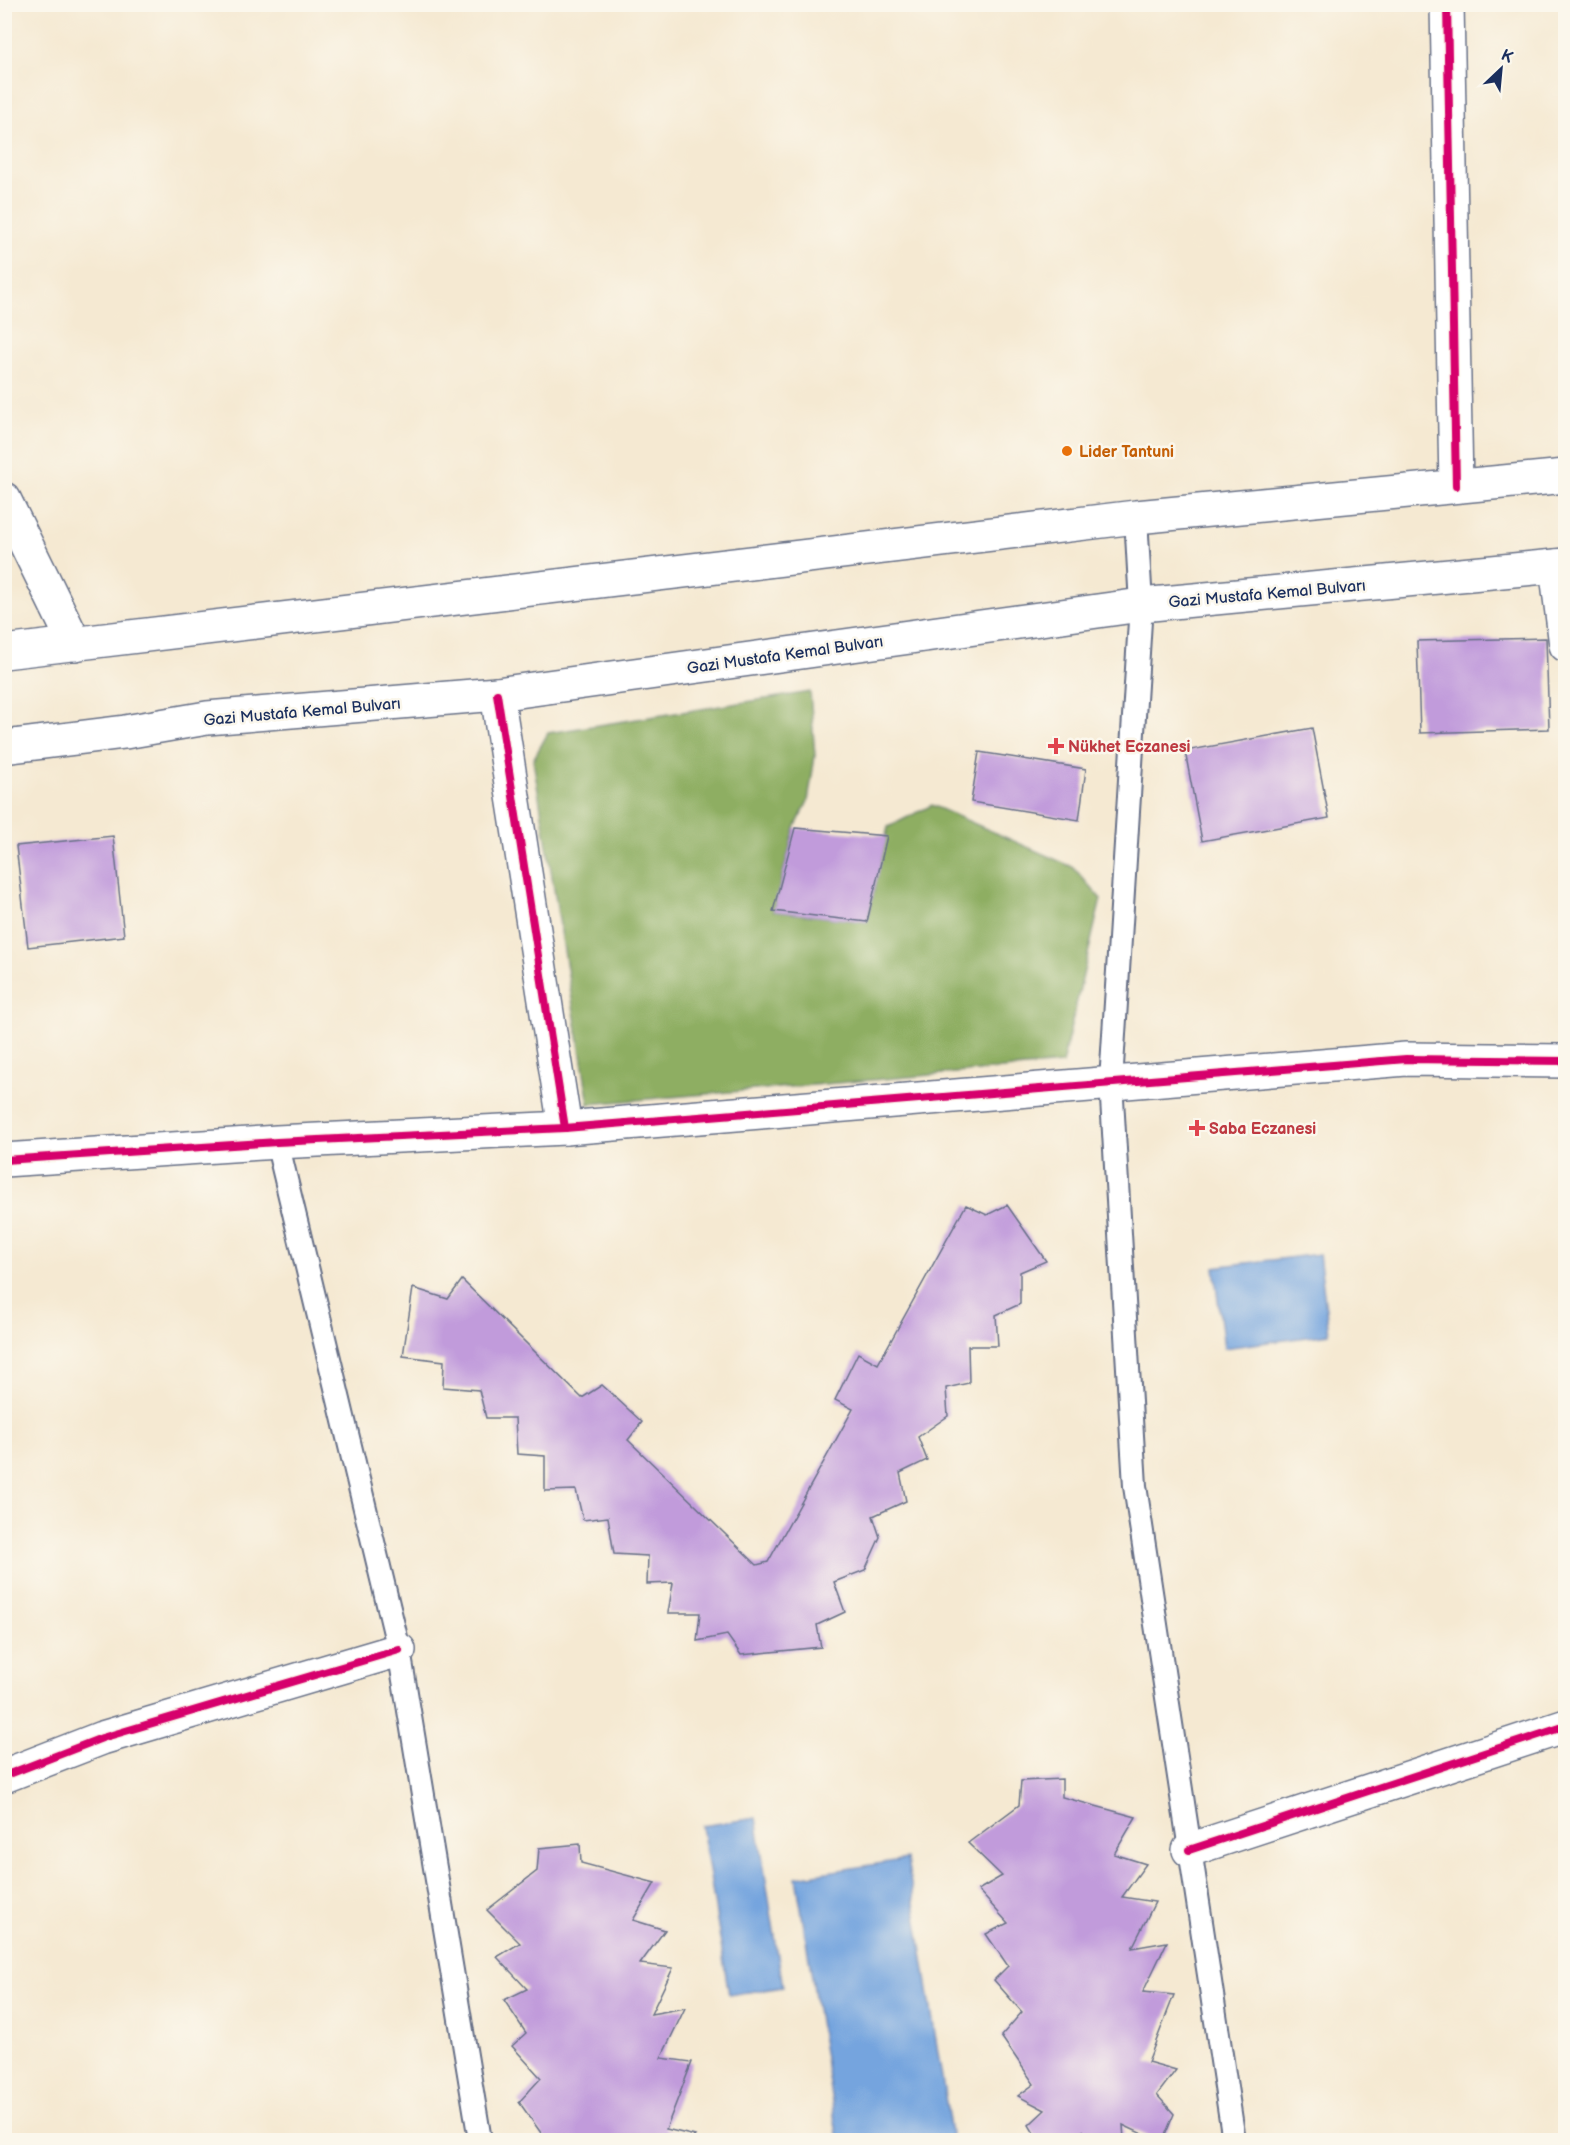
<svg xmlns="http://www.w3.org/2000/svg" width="1570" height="2145" font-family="'Balsamiq Sans',sans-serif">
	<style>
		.forest { fill: #8eae62; stroke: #546e60; stroke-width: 1.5 }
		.water { fill: #74a4de; stroke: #486a9e; stroke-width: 1.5 }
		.building { fill: #c19bdb }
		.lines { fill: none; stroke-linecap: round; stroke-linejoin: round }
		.lane-casing { stroke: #677087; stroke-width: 26 }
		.street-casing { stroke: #677087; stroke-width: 36 }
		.highway-casing { stroke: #677087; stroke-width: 36 }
		.lane { stroke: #fff; stroke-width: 22 }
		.street { stroke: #fff; stroke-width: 33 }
		.highway { stroke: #fff; stroke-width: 33 }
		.cycleway-casing { stroke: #fbf7ec; stroke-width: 11 }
		.cycleway { stroke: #d6006c; stroke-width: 8 }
		.food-dot { fill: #e8710a; stroke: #fbf7ec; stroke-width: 2 }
		.health-dot { fill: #e0444e; stroke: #fbf7ec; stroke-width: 2 }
		.labels { text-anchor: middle; stroke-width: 5; stroke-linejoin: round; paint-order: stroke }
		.food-label { font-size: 16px; font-weight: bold; fill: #c56008; stroke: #fbf7ec; text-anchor: start }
		.street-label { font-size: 16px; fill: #1b2f5e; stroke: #fbf7ec }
		.health-label { font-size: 16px; font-weight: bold; fill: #be3a42; stroke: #fbf7ec; text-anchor: start }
	</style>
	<rect width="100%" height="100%" fill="#fbf7ec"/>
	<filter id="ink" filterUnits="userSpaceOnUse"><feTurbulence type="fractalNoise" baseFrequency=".0167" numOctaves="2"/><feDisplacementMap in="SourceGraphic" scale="12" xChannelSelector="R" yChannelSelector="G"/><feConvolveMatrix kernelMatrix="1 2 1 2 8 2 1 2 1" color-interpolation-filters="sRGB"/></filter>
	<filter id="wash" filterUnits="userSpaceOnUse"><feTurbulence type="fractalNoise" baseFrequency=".008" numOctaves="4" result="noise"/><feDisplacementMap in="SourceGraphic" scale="24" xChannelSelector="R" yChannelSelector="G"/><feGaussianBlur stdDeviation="1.35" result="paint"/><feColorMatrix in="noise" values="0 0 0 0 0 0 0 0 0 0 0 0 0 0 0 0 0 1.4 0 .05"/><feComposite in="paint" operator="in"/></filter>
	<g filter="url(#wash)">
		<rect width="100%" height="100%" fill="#f5e9d2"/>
		<path class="forest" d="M 810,692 L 815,756 L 808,801 L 795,828 L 773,911 L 867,922 L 888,827 L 932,805 L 1073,867 L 1101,899 L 1062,1064 L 589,1104 L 533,760 L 548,733 Z"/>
		<g class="water">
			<path d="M 1319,1254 L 1329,1334 L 1224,1348 L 1214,1267 Z"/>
			<path d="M 756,1818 L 783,1987 L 729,1995 L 702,1826 Z"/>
			<path d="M 907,1859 L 952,2140 L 838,2140 L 796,1877 Z"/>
		</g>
		<g id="blocks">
			<g class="building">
				<path d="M 1546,638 L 1549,729 L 1420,733 L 1417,641 Z"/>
				<path d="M 1312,728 L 1329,818 L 1202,841 L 1185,751 Z"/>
				<path d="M 979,752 L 1086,769 L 1079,820 L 971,802 Z"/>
				<path d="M 795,828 L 887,836 L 867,922 L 773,911 Z"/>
				<path d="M 113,836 L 124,936 L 28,947 L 16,846 Z"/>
				<path d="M 966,1205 L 987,1215 L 1007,1205 L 1046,1261 L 1020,1272 L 1020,1304 L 996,1315 L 998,1346 L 968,1346 L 969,1383 L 946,1388 L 948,1416 L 918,1437 L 927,1460 L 900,1473 L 906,1501 L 873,1516 L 880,1537 L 865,1570 L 834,1582 L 845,1612 L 817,1625 L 821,1647 L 741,1655 L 727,1635 L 697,1641 L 700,1613 L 668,1613 L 673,1583 L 647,1584 L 648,1556 L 614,1554 L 608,1517 L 583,1520 L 576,1490 L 545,1491 L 545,1456 L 517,1454 L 515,1418 L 486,1418 L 479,1390 L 443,1387 L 444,1361 L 403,1356 L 413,1288 L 448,1299 L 462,1280 L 582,1398 L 602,1385 L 642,1422 L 628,1440 L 757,1565 L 768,1562 L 853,1409 L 835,1400 L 858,1353 L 878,1364 Z"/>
				<path d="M 1062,1779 L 1062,1797 L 1136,1817 L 1114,1854 L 1146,1864 L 1122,1897 L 1155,1902 L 1132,1948 L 1167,1942 L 1143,1992 L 1174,1995 L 1148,2062 L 1176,2070 L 1157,2095 L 1174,2114 L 1163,2140 L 1155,2140 L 1123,2125 L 1124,2140 L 1084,2140 L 1083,2131 L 1072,2140 L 1038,2140 L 1029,2125 L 1045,2110 L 1018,2096 L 1034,2084 L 1001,2036 L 1022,2012 L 994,1980 L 1008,1966 L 986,1934 L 1008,1923 L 978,1890 L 1002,1876 L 968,1843 L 1019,1805 L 1021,1781 Z"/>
				<path d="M 580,1844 L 581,1863 L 655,1883 L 633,1920 L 665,1930 L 640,1964 L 673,1968 L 651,2014 L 685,2008 L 661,2058 L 692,2062 L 666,2129 L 695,2136 L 691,2140 L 546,2140 L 519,2102 L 541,2078 L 512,2046 L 526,2033 L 504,2000 L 527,1989 L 497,1957 L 520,1943 L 487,1910 L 537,1871 L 539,1848 Z"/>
			</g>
		</g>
	</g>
	<g filter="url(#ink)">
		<use href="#blocks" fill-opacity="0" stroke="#677087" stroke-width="1.5"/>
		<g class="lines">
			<g class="lane-casing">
				<g id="lane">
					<path d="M 1136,517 L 1141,605 L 1111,1082 L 1135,1486 L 1234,2140"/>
					<path d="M 277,1142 L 399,1650 L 480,2140"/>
				</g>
			</g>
			<g class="street-casing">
				<g id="street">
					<path d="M 1447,4 L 1456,486"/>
					<path d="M 4,499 L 75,644"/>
					<path d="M 1556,566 L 1566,645"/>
					<path d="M 497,694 L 565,1128"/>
					<path d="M 4,1160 L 277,1142 L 565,1128 L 1406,1059 L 1566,1061"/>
					<path d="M 4,1776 L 102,1738 L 399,1650"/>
					<path d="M 1189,1850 L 1566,1726"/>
				</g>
			</g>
			<g class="highway-casing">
				<g id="highway">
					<path d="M 4,652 L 1136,517 L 1566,476"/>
					<path d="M 4,747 L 125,732 L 207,718 L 497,694 L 1141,605 L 1566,565"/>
				</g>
			</g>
			<use href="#lane" class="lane"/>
			<use href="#street" class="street"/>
			<use href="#highway" class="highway"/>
			<g class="cycleway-casing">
				<g id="cycleway">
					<path d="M 1447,4 L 1456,486"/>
					<path d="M 497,694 L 565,1128"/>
					<path d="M 4,1160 L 277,1142 L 565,1128 L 1406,1059 L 1566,1061"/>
					<path d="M 4,1776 L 102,1738 L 399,1650"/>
					<path d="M 1189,1850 L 1566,1726"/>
				</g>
			</g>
			<use href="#cycleway" class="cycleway"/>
		</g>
	</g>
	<circle class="food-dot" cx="1067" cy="451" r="6"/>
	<g class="health-dot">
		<path d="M1053 737h6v6h6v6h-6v6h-6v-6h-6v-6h6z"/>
		<path d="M1194 1119h6v6h6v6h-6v6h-6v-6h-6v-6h6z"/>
	</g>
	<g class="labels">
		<g class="food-label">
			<text x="1079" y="457">Lider Tantuni</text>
		</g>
		<g class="street-label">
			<text transform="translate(1267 593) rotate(-5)" y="6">Gazi Mustafa Kemal Bulvarı</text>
			<text transform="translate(785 654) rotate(-8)" y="6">Gazi Mustafa Kemal Bulvarı</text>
			<text transform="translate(302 711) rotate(-5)" y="6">Gazi Mustafa Kemal Bulvarı</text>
		</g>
		<g class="health-label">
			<text x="1068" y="752">Nükhet Eczanesi</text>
			<text x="1209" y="1134">Saba Eczanesi</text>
		</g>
	</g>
	<rect width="1570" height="2145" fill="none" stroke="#fbf7ec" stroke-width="24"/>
	<g transform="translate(1501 69) rotate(26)" stroke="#fbf7ec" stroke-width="4.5" paint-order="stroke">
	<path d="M0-4.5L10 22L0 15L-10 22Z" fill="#1b2f5e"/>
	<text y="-9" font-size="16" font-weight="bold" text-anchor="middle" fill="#1b2f5e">K</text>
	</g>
</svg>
